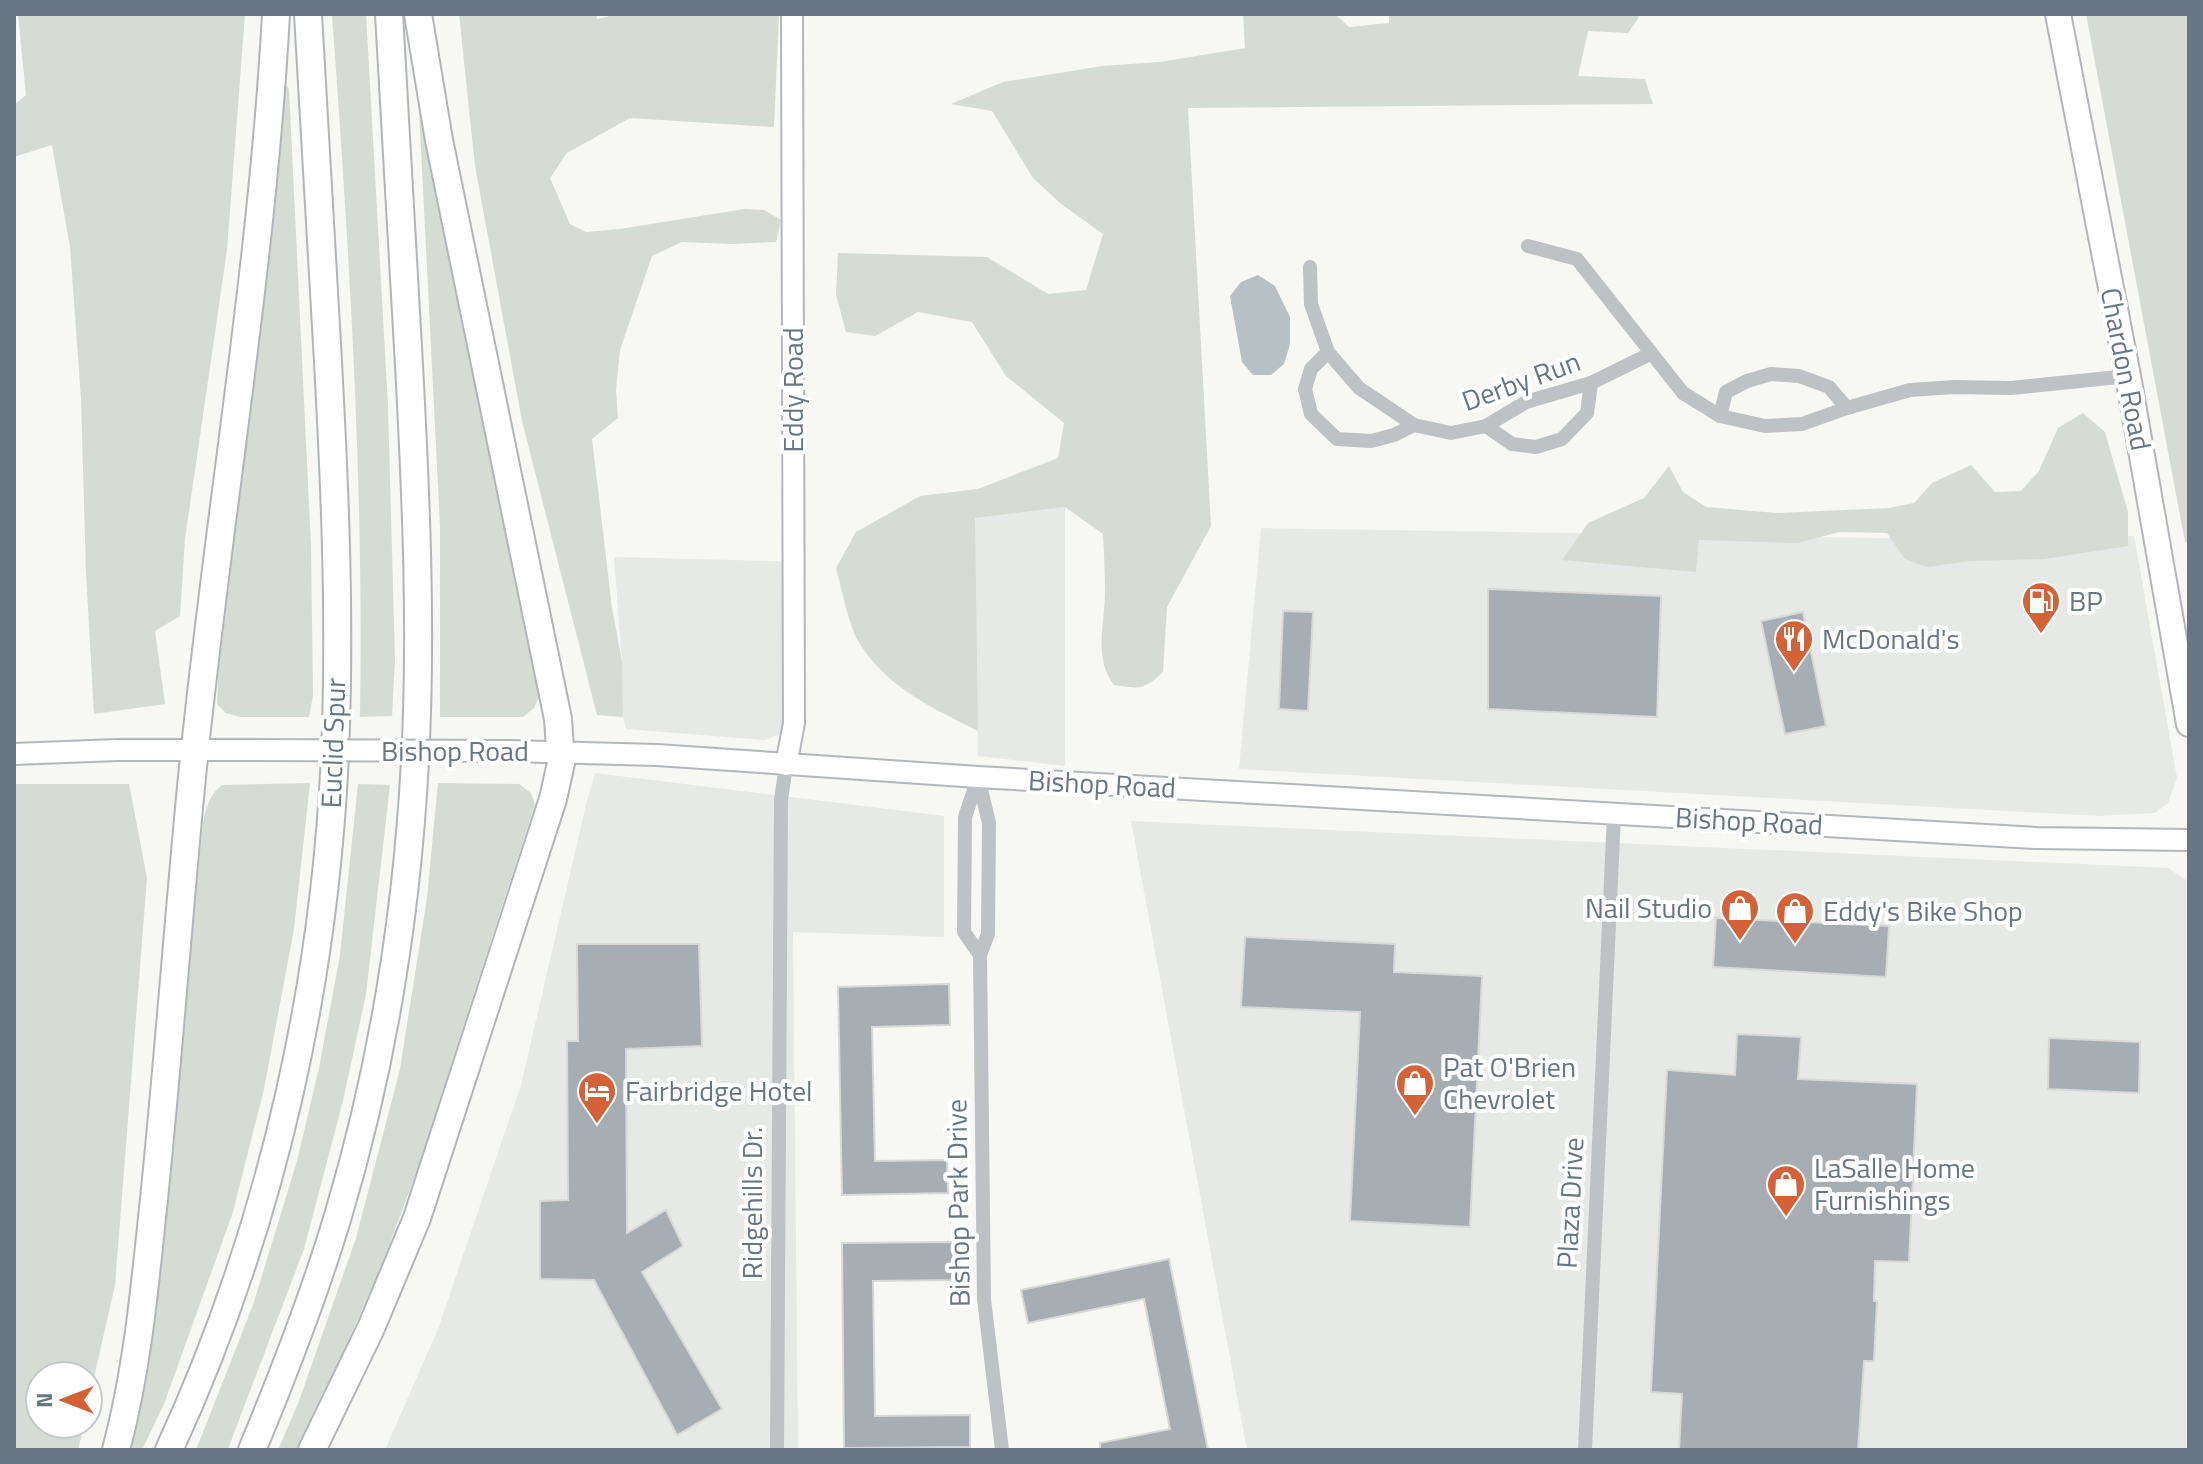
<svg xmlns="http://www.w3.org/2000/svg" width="2203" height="1464" font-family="'Titillium Web',sans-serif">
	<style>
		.built { fill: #e7e9e7 }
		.green { fill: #d6dbd4 }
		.water { fill: #b7c1c5 }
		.building { fill: #a6adb3; stroke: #d8d8d7; stroke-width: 2 }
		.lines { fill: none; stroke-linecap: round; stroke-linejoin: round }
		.secondary-casing { stroke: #b3b7bc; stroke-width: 24 }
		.primary-casing { stroke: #b2b6ba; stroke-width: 28 }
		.highway-casing { stroke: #b1b5b8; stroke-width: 30 }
		.street { stroke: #bec2c5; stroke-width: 14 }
		.secondary { stroke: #fff; stroke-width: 20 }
		.primary { stroke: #fff; stroke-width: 24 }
		.highway { stroke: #fff; stroke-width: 26 }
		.secondary-bridge-casing { stroke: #b3b7bc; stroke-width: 24; stroke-linecap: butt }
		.secondary-bridge { stroke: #fff; stroke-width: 20 }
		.labels { text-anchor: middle; stroke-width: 8; stroke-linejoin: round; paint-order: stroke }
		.street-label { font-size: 28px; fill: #687683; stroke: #fff }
		.poi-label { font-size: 28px; fill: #687683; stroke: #fff; text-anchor: start }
	</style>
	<rect width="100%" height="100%" fill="#f7f7f4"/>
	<g class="built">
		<path d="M 1065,507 L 1065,766 L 978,756 L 974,518 Z"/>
		<path d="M 1261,528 L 1877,538 L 2134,536 L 2177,778 L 2168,803 L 2155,813 L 2099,816 L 1239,769 Z"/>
		<path d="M 614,557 L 777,561 L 788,564 L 790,709 L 780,734 L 765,740 L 626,729 L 623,717 L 622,661 Z"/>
		<path d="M 595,773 L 944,816 L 944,937 L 793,932 L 798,1450 L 385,1450 L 438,1329 L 521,1085 L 586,805 Z"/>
		<path d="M 1131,821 L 2168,868 L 2189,882 L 2189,1450 L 1247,1450 Z"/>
	</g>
	<g class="green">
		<path d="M 18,14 L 245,14 L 227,250 L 185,539 L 180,616 L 155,631 L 165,704 L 94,714 L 86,573 L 81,399 L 70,247 L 52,145 L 14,157 L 14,105 L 26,95 Z"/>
		<path d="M 332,14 L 366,14 L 388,406 L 395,660 L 392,716 L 360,717 C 364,483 349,248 332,14 Z"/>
		<path d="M 459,14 L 596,14 L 597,19 L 618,14 L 779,14 L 774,127 L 630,118 L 567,153 L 550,178 L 570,224 L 586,232 L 620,229 L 744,209 L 764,210 L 781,220 L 776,242 L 731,244 L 682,242 L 652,256 L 620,350 L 616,390 L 618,418 L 592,439 L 612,608 L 622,661 L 623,717 L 597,715 L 522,421 L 475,166 Z"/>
		<path d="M 1243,14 L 1335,14 L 1349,27 L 1389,23 L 1389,14 L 1639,14 L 1638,19 L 1628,33 L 1588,31 L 1578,76 L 1645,79 L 1653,104 L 1188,108 L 1211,526 L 1167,607 L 1163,672 C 1144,690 1140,689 1114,685 C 1093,658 1105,623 1105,592 C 1105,573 1104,553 1103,534 L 1065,507 L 975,518 L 978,731 C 931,707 885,687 857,639 C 849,625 841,586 836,568 L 856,532 L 920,496 L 978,489 L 1058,458 L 1064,423 L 1006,376 L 972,322 L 918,312 L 875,336 L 846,332 L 836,295 L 838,253 L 987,257 L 1048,294 L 1086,290 L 1103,234 L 1060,203 L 1033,178 L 992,111 L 951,104 L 1003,82 L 1102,66 L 1160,62 L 1245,48 Z"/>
		<path d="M 2086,14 L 2189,14 L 2189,542 L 2185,542 Z"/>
		<path d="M 285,83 L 289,89 L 311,546 L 313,696 L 309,717 L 240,717 L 226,713 L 217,704 L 218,677 L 252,386 L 279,85 Z"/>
		<path d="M 419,109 L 424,110 L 509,530 L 535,674 L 539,697 L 534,708 L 523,717 L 440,717 L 440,526 Z"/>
		<path d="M 2083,413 L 2105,432 L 2128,512 L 2128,546 L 2044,559 L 1970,561 L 1927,567 L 1905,559 L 1887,533 L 1839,532 L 1798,543 L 1699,540 L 1696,572 L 1562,560 L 1588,523 L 1644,498 L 1669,466 L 1683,492 L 1706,507 L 1776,513 L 1889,508 L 1914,503 L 1932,483 L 1971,465 L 1995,492 L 2021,491 L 2039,471 L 2058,428 Z"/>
		<path d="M 310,783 L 294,929 L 264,1089 L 233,1212 L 164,1404 L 142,1450 L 127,1450 L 180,1059 L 203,823 C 206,808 209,795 222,785 Z"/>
		<path d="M 438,783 L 519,784 L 531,793 L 535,804 L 415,1176 L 381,1267 L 300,1450 L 278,1450 L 299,1401 L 356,1238 L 400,1069 L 427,898 Z"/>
		<path d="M 14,784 L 129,784 L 147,878 L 115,1285 L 88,1404 L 88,1376 L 40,1376 L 40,1424 L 84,1424 L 78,1450 L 14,1450 Z"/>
		<path d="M 358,784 L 390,785 L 366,994 L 343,1101 L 304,1249 L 228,1449 L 196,1450 L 253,1305 L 297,1161 L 319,1068 L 340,955 Z"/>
	</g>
	<path class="water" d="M 1258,275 L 1275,286 L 1290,317 L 1290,344 L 1284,364 L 1271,375 L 1253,375 L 1242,362 L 1230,296 L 1241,282 Z"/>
	<g class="building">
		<path d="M 1488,589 L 1661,596 L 1657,717 L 1488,709 Z"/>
		<path d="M 1283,611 L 1313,612 L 1308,711 L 1279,709 Z"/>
		<path d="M 1803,612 L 1826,726 L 1785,734 L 1761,621 Z"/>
		<path d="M 1716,918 L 1889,926 L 1886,977 L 1713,967 Z"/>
		<path d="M 1245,937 L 1395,944 L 1394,972 L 1482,976 L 1470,1227 L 1350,1221 L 1360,1012 L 1241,1007 Z"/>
		<path d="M 577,944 L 699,944 L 702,1046 L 626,1049 L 627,1233 L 666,1210 L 683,1246 L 642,1272 L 722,1409 L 677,1435 L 594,1280 L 540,1279 L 540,1201 L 568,1200 L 567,1041 L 578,1041 Z"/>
		<path d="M 949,984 L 950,1025 L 872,1027 L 875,1161 L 947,1160 L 948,1193 L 842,1195 L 838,987 Z"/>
		<path d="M 1737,1034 L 1801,1037 L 1798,1079 L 1917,1084 L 1909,1262 L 1875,1261 L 1874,1301 L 1877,1301 L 1874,1361 L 1864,1361 L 1858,1450 L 1679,1450 L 1682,1394 L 1651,1392 L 1667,1070 L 1735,1075 Z"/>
		<path d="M 2049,1038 L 2140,1042 L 2139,1093 L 2048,1089 Z"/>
		<path d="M 953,1242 L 953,1280 L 873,1281 L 875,1416 L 970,1415 L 970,1447 L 844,1448 L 842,1243 Z"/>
		<path d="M 1169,1259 L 1208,1450 L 1100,1450 L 1100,1443 L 1170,1429 L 1144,1299 L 1028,1323 L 1021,1290 Z"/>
	</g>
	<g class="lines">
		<g class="secondary-casing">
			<g id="secondary">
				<path d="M 509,751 L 657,755 L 978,777 L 2036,838 L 2189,840"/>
				<path d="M 14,754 L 117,750 L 241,750"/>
				<path d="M 786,765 L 794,723 L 792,14"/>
			</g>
		</g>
		<g class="primary-casing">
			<path id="primary" d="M 2058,14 L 2128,376 L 2189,724"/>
		</g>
		<g class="highway-casing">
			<g id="highway">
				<path d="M 116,1450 C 138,1368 145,1283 154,1199 C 168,1062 178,924 191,787 C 216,529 262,273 276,14"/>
				<path d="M 169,1450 C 273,1225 329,973 336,725 C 340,598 334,471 327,344 C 320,234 314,124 308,14"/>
				<path d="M 252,1450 C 284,1373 314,1296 338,1216 C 382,1069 407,914 415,761 C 422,630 416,497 409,365 C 402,248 395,131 389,14"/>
				<path d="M 312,1450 L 371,1328 L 417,1218 L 553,799 L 561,763 L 558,719 L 439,140 L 418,14"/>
			</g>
		</g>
		<g class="street">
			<path d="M 1528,246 L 1577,259 L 1683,393 L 1720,416 L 1765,426 L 1802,424 L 1847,408 L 1910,390 L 1954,387 L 2011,388 L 2128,376"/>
			<path d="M 1310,267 L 1311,304 L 1328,352 L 1359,388 L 1414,425 L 1451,433 L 1486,426 L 1526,402 L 1591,383 L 1650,354"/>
			<path d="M 1328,352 L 1311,369 L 1305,389 L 1311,414 L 1337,439 L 1371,441 L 1394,435 L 1414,425"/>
			<path d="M 1720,416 L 1726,392 L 1747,381 L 1771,374 L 1799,376 L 1829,387 L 1847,408"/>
			<path d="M 1486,426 L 1512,444 L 1536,447 L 1562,439 L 1587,413 L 1591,383"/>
			<path d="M 978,777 L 989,823 L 988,934 L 980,955 L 984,1299 L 1002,1450"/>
			<path d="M 978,778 L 965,817 L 964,932 L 980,955"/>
			<path d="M 777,1450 L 781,800 L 786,765"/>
			<path d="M 1585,1450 L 1614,814"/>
		</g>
		<use href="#secondary" class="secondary"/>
		<use href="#primary" class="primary"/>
		<use href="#highway" class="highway"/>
		<g class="secondary-bridge-casing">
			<path id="secondary-bridge" d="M 241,750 L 509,751"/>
		</g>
		<use href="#secondary-bridge" class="secondary-bridge"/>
	</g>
	<defs>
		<g id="fuel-pin" transform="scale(2)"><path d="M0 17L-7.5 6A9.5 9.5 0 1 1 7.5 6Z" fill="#d56136" stroke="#fff"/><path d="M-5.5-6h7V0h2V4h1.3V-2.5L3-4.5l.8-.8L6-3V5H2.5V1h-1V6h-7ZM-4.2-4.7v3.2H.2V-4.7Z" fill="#fff"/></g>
		<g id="restaurant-pin" transform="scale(2)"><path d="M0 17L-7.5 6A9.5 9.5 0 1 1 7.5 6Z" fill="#d56136" stroke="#fff"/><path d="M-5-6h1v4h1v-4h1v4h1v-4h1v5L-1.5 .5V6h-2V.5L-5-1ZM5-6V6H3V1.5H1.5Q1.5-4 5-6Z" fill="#fff"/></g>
		<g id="shop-pin" transform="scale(2)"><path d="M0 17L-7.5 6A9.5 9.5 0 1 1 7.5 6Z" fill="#d56136" stroke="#fff"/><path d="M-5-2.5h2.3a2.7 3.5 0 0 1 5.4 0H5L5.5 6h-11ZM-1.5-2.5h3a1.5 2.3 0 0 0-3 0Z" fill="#fff"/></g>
		<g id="hotel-pin" transform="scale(2)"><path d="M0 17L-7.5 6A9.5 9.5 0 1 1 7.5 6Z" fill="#d56136" stroke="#fff"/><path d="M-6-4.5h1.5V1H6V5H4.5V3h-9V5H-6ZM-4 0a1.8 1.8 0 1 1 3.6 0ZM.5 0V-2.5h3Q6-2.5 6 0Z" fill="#fff"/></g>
	</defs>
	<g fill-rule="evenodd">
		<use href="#fuel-pin" x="2041" y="601"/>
		<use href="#restaurant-pin" x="1794" y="639"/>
		<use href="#shop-pin" x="1740" y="908"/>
		<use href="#shop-pin" x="1795" y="911"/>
		<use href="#shop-pin" x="1415" y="1083"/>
		<use href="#hotel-pin" x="597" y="1091"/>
		<use href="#shop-pin" x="1786" y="1184"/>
	</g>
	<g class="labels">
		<g class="street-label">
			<text transform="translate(2126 369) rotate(79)" y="10">Chardon Road</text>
			<text transform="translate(1521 381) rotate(-20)" y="10">Derby Run</text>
			<text transform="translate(793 390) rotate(-90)" y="10">Eddy Road</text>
			<text transform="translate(333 743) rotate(-88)" y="10">Euclid Spur</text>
			<text x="455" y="761">Bishop Road</text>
			<text transform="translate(1102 784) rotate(3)" y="10">Bishop Road</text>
			<text transform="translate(1749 821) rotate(3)" y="10">Bishop Road</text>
			<text transform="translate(752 1203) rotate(-90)" y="10">Ridgehills Dr.</text>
			<text transform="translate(958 1203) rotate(-91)" y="10">Bishop Park Drive</text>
			<text transform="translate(1570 1203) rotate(-87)" y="10">Plaza Drive</text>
		</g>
		<g class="poi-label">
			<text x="2069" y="611">BP</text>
			<text x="1822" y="649">McDonald's</text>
			<text x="1712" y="918" text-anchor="end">Nail Studio</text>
			<text x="1823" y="921">Eddy's Bike Shop</text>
			<text x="1443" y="1077">Pat O'Brien<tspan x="1443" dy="32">Chevrolet</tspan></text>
			<text x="625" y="1101">Fairbridge Hotel</text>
			<text x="1814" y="1178">LaSalle Home<tspan x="1814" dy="32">Furnishings</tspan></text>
		</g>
	</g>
	<rect width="2203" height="1464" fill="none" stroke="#687683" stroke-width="32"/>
	<g transform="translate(64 1400) rotate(270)"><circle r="38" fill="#ffffff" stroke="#c3c8cd" stroke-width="2"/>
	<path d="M0-6L14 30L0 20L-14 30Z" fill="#d56136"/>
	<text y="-12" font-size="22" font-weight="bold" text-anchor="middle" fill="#687683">N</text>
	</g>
</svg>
